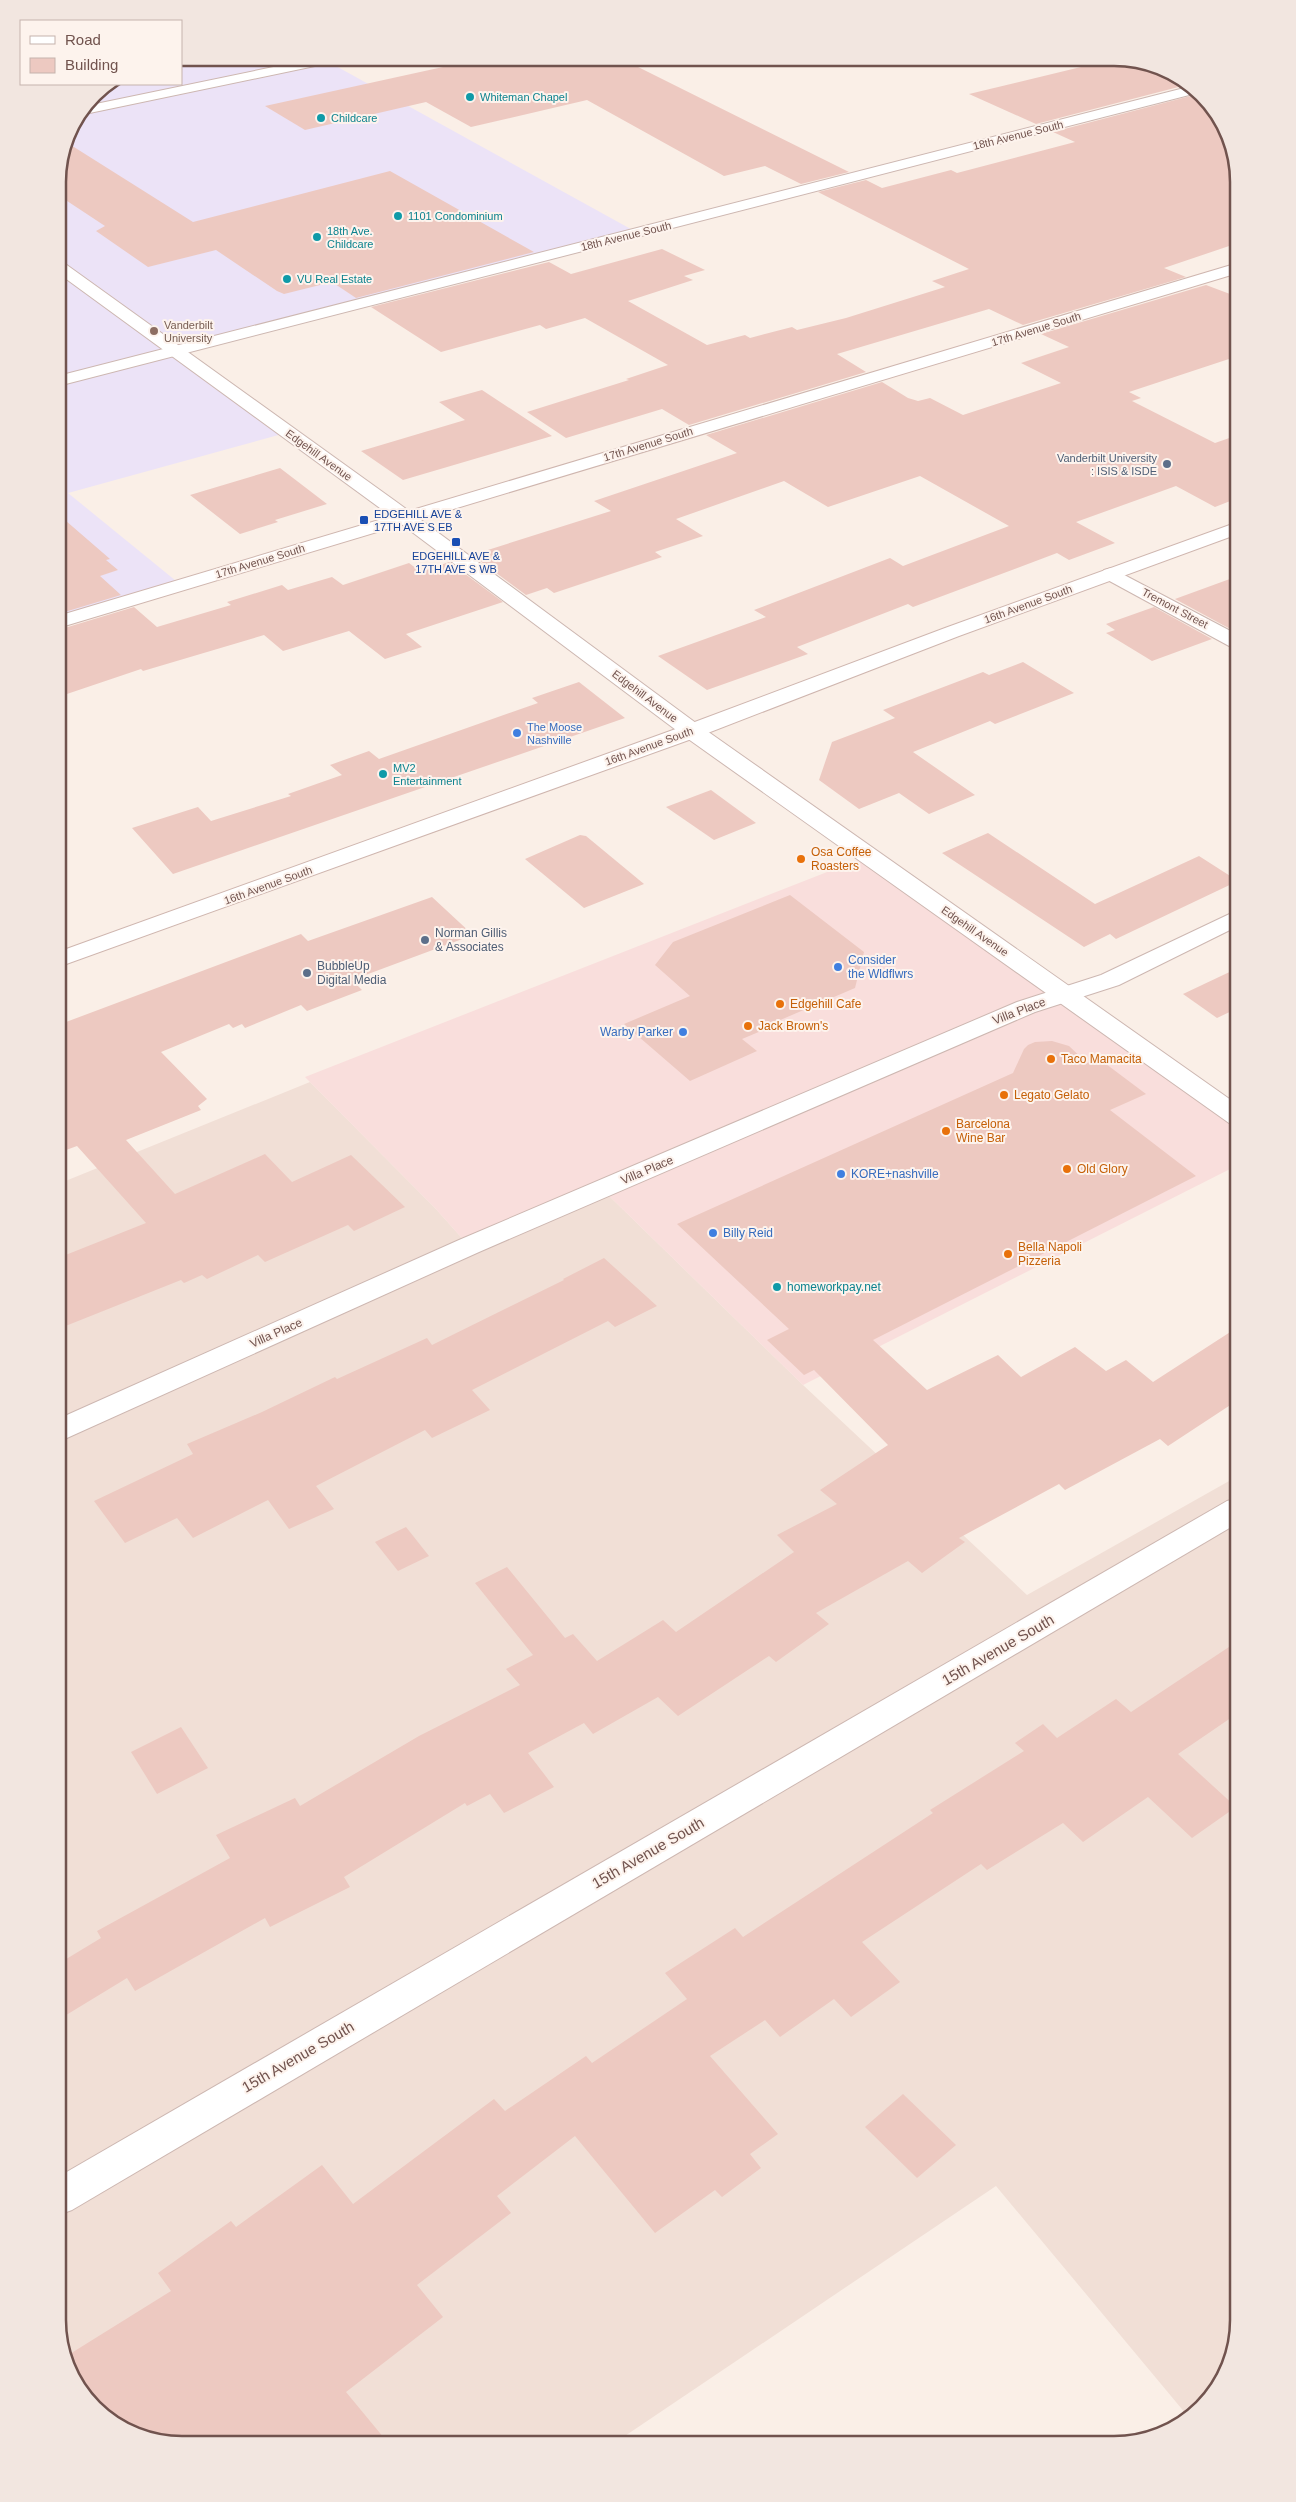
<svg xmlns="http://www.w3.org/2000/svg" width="1296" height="2502" font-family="Arial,sans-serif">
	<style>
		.residential { fill: #f1dfd6 }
		.commercial { fill: #f9dedc }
		.education { fill: #ece3f7 }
		.building { fill: #edc9c1 }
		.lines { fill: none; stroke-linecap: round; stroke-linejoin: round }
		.minor-casing { stroke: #cdb7b1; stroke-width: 2 }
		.tertiary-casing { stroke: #cdb7b1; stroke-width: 2 }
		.secondary-casing { stroke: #cfb6af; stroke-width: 2 }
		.minor { fill: #fff; fill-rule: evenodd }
		.tertiary { fill: #fff; fill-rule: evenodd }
		.secondary { fill: #fff; fill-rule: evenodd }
		.culture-dot { fill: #0f9aa8; stroke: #fdf3ed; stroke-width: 2 }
		.education-dot { fill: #8d6e63; stroke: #fdf3ed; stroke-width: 2 }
		.service-dot { fill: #5c6f8a; stroke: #fdf3ed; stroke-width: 2 }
		.transit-dot { fill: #1a4fb4; stroke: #fdf3ed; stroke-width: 2 }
		.shop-dot { fill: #3f7fe0; stroke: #fdf3ed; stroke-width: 2 }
		.food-dot { fill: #e8710a; stroke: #fdf3ed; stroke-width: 2 }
		.labels { text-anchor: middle; stroke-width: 4; stroke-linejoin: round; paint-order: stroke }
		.far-culture-label { font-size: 11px; fill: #0d838f; stroke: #fdf3ed; text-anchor: start }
		.far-street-label { font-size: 11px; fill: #71534e; stroke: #fdf3ed }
		.far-education-label { font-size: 11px; fill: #785e54; stroke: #fdf3ed; text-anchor: start }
		.far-service-label { font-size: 11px; fill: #4e5e75; stroke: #fdf3ed; text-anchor: end }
		.far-transit-label { font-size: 11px; fill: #164399; stroke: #fdf3ed; text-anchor: start }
		.far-shop-label { font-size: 11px; fill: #366cbe; stroke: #fdf3ed; text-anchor: start }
		.food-label { font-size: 12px; fill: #c56008; stroke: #fdf3ed; text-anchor: start }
		.service-label { font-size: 12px; fill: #4e5e75; stroke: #fdf3ed; text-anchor: start }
		.shop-label { font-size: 12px; fill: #366cbe; stroke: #fdf3ed; text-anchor: start }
		.street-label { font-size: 12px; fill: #71534e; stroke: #fdf3ed }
		.culture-label { font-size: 12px; fill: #0d838f; stroke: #fdf3ed; text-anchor: start }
		.near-street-label { font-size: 15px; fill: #71534e; stroke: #fdf3ed }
		.rim { fill: none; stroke: #71534e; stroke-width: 2.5 }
	</style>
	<rect width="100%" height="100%" fill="#faefe7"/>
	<path class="residential" d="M 310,1082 L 435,1208 L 469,1246 L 602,1189 L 803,1385 L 1027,1595 L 1238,1476 L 1238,2320 L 1217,2389 L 1186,2414 L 996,2186 L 613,2444 L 175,2444 L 113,2423 L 67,2367 L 58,2319 L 58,1184 Z"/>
	<path class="commercial" d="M 868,856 L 1238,1117 L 1238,1165 L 803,1385 L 602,1189 L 469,1246 L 435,1208 L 305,1077 Z"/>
	<path class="education" d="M 181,58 L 334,58 L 325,60 L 638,233 L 175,351 L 293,431 L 68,493 L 181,585 L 58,622 L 58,175 L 70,128 L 94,94 L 110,84 L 181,84 Z"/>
	<g class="building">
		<path d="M 484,58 L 620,58 L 849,172 L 801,184 L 765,166 L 724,176 L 587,100 L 471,127 L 426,102 L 305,130 L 265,106 Z"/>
		<path d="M 1118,58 L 1190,84 L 1036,124 L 969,94 Z"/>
		<path d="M 1198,94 L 1229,135 L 1238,183 L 1238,243 L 1164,268 L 1186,277 L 1023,325 L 989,309 L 837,354 L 866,372 L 689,425 L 662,409 L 566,438 L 527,412 L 629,380 L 626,379 L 668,365 L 585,318 L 546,329 L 540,325 L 441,352 L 371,307 L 549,262 L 571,274 L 662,249 L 705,270 L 684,276 L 693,280 L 628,301 L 707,345 L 745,335 L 750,338 L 792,327 L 797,330 L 846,318 L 945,287 L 932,281 L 969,269 L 818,192 L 866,180 L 882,188 L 951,170 L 957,173 L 1075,142 L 1053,132 Z"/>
		<path d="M 66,142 L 193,222 L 390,171 L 534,252 L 356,298 L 332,282 L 284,294 L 277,291 L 216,250 L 148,267 L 96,231 L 105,226 L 58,195 L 58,175 Z"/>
		<path d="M 1206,285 L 1238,297 L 1238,356 L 1129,392 L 1141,398 L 1132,401 L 1215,443 L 1238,435 L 1238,498 L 1215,507 L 1176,486 L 1076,522 L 1115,543 L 1069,560 L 1057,553 L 913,607 L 908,604 L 797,647 L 808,654 L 707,690 L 658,656 L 766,617 L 754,610 L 890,558 L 903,566 L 1009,526 L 920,476 L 828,507 L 784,481 L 676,519 L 703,536 L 655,552 L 662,557 L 554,593 L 547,588 L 526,595 L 472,555 L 611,511 L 594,501 L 737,453 L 706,435 L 882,382 L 908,398 L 918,401 L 930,398 L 963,415 L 1061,383 L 1021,363 L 1069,347 L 1041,334 Z"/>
		<path d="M 482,390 L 552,436 L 403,480 L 361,451 L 465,420 L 439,402 Z"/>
		<path d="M 280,468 L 327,504 L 275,520 L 278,522 L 240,534 L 190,495 Z"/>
		<path d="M 58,514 L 110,559 L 106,560 L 118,570 L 100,576 L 121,595 L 58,614 Z"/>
		<path d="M 449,562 L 503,602 L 406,634 L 422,647 L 385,659 L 349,631 L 283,651 L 264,635 L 143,671 L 141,669 L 58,697 L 58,630 L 134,607 L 157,627 L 231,605 L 227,602 L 282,585 L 288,590 L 332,577 L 343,585 L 409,563 L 421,572 Z"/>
		<path d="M 1238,576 L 1238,629 L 1234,631 L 1175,599 Z"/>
		<path d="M 1154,607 L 1212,639 L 1152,661 L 1106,633 L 1115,630 L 1106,624 Z"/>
		<path d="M 1023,662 L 1074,693 L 995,724 L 990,721 L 913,752 L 975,795 L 929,814 L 899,793 L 859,809 L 819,780 L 832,742 L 895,718 L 883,710 L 983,672 L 989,675 Z"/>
		<path d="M 579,682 L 625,718 L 173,874 L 132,828 L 198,807 L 211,821 L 291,796 L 288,794 L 342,775 L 330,765 L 369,751 L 379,759 L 538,703 L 532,698 Z"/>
		<path d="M 711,790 L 756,823 L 714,840 L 666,807 Z"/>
		<path d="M 988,833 L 1095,904 L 1199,856 L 1238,881 L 1116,939 L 1110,934 L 1084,947 L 942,853 Z"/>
		<path d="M 580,835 L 586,836 L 644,884 L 584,908 L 525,859 Z"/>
		<path d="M 790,895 L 864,952 L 855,988 L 764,1027 L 766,1029 L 742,1039 L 757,1051 L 690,1081 L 624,1024 L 690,996 L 655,965 L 673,942 Z"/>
		<path d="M 432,897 L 473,935 L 352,980 L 362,990 L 307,1011 L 301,1005 L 245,1028 L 242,1024 L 233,1028 L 229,1024 L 161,1052 L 207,1099 L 198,1106 L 201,1110 L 126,1140 L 175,1194 L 265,1154 L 292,1182 L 351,1155 L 405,1207 L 354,1231 L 348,1225 L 265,1262 L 258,1255 L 207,1279 L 202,1275 L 184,1283 L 181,1280 L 58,1329 L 58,1258 L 146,1223 L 77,1146 L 58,1153 L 58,1025 L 301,934 L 308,941 Z"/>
		<path d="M 1238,968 L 1238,1008 L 1217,1018 L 1183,994 Z"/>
		<path d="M 1052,1041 L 1069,1046 L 1087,1063 L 1098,1058 L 1146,1094 L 1110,1110 L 1196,1176 L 873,1340 L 927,1390 L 998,1355 L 1021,1377 L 1075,1347 L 1106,1371 L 1126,1360 L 1153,1382 L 1238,1327 L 1238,1400 L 1168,1446 L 1160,1439 L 1065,1490 L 1059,1484 L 959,1538 L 965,1542 L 922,1573 L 908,1561 L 816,1613 L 829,1624 L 776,1662 L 769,1656 L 678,1716 L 658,1697 L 593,1734 L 584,1723 L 528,1753 L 554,1787 L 504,1813 L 490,1794 L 467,1806 L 465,1803 L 344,1877 L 350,1887 L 270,1927 L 265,1918 L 135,1991 L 127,1978 L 58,2020 L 58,1964 L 101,1938 L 97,1931 L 230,1858 L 216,1835 L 295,1798 L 300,1806 L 419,1736 L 520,1685 L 506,1669 L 533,1655 L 475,1583 L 507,1567 L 565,1638 L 573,1634 L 597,1661 L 663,1620 L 676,1632 L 794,1552 L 777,1535 L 837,1504 L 820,1490 L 888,1445 L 814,1370 L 804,1375 L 767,1340 L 789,1329 L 677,1224 L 1013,1073 L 1024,1049 L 1028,1045 L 1035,1042 Z"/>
		<path d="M 604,1258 L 657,1306 L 615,1327 L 608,1321 L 472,1390 L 490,1410 L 432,1438 L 425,1430 L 316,1486 L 334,1509 L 289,1529 L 268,1500 L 193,1538 L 177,1518 L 125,1543 L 94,1501 L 193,1454 L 187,1444 L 262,1412 L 335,1377 L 337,1379 L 427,1338 L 432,1345 L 564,1280 L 563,1279 Z"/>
		<path d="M 406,1527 L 429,1556 L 398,1571 L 375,1542 Z"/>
		<path d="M 1238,1641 L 1238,1713 L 1178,1754 L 1236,1807 L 1192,1838 L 1148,1797 L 1083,1842 L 1063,1823 L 987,1870 L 981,1864 L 862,1942 L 900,1982 L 851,2017 L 834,1999 L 780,2037 L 765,2020 L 710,2056 L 778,2134 L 750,2154 L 761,2168 L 722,2197 L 715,2190 L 655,2233 L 575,2136 L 497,2196 L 511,2213 L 417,2285 L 443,2317 L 346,2392 L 389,2444 L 175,2444 L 113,2423 L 67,2367 L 65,2357 L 171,2291 L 158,2273 L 231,2221 L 236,2227 L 322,2165 L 353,2204 L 494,2099 L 505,2111 L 586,2056 L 592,2063 L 687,1999 L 665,1973 L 735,1928 L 743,1937 L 933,1813 L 930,1810 L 1024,1751 L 1015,1743 L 1043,1724 L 1057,1738 L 1116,1699 L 1131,1712 Z"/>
		<path d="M 181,1727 L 208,1768 L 157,1794 L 131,1752 Z"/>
		<path d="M 903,2094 L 956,2145 L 917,2178 L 865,2127 Z"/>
	</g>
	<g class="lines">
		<g class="minor-casing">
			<g id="minor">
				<path d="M 317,58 L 341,58 L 334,62 L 80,115 L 86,106 Z"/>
				<path d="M 1192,86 L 1197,93 L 58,386 L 58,376 Z"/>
				<path d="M 1111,568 L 1238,635 L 1238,649 L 1231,647 L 1104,578 L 1101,574 L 1104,570 Z"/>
				<path d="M 1238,910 L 1238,926 L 1119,985 L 1035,1012 L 479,1252 L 58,1442 L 58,1419 L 459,1240 L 1017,1002 L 1101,975 Z"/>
				<path d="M 1238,1498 L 1238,1523 L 72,2210 L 58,2215 L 58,2177 L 1227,1501 Z"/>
			</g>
		</g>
		<g class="tertiary-casing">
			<path id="tertiary" d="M 58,261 L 64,263 L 398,503 L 700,726 L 1238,1105 L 1238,1125 L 1229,1123 L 684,736 L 384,511 L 58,273 Z"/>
		</g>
		<g class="secondary-casing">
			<g id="secondary">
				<path d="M 1238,263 L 1238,273 L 58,628 L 58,616 Z"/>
				<path d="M 1238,522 L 1238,534 L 959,636 L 700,736 L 58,967 L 58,952 L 684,726 L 945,628 Z"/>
			</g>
		</g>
		<use href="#minor" class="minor"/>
		<use href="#tertiary" class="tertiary"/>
		<use href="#secondary" class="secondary"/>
	</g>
	<g class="culture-dot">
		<circle cx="470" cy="97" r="5"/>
		<circle cx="321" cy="118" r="5"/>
		<circle cx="398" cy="216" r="5"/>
		<circle cx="317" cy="237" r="5"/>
		<circle cx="287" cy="279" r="5"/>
		<circle cx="383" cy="774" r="5"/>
		<circle cx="777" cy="1287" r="5"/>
	</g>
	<circle class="education-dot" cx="154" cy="331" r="5"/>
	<g class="service-dot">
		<circle cx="1167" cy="464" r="5"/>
		<circle cx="425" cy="940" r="5"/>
		<circle cx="307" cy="973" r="5"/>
	</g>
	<g class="transit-dot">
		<rect x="359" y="515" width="10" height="10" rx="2.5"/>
		<rect x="451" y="537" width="10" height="10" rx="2.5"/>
	</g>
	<g class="shop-dot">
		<circle cx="517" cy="733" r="5"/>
		<circle cx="838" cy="967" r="5"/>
		<circle cx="683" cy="1032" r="5"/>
		<circle cx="841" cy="1174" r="5"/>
		<circle cx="713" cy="1233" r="5"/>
	</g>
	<g class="food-dot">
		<circle cx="801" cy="859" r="5"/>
		<circle cx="780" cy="1004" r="5"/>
		<circle cx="748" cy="1026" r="5"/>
		<circle cx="1051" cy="1059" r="5"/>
		<circle cx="1004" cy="1095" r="5"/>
		<circle cx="946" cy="1131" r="5"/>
		<circle cx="1067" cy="1169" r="5"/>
		<circle cx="1008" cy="1254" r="5"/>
	</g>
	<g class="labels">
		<g class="far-culture-label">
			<text x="480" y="101">Whiteman Chapel</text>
			<text x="331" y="122">Childcare</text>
			<text x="408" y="220">1101 Condominium</text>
			<text x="327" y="235">18th Ave.<tspan x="327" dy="13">Childcare</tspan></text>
			<text x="297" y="283">VU Real Estate</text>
			<text x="393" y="772">MV2<tspan x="393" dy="13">Entertainment</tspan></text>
		</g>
		<g class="far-street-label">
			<text transform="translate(1018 135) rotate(-14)" y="4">18th Avenue South</text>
			<text transform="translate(626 236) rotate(-14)" y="4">18th Avenue South</text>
			<text transform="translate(1036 329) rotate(-17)" y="4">17th Avenue South</text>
			<text transform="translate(648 444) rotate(-17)" y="4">17th Avenue South</text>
			<text transform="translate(319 455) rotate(36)" y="4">Edgehill Avenue</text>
			<text transform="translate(260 561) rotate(-17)" y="4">17th Avenue South</text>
			<text transform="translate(1028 604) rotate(-20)" y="4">16th Avenue South</text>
			<text transform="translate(1175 608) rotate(28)" y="4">Tremont Street</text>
			<text transform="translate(645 696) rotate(37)" y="4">Edgehill Avenue</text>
			<text transform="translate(649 746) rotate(-20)" y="4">16th Avenue South</text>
			<text transform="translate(268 885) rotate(-20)" y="4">16th Avenue South</text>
			<text transform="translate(975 931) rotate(35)" y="4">Edgehill Avenue</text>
		</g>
		<g class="far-education-label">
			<text x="164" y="329">Vanderbilt<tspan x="164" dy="13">University</tspan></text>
		</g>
		<g class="far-service-label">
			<text x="1157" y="462">Vanderbilt University<tspan x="1157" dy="13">: ISIS &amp; ISDE</tspan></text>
		</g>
		<g class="far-transit-label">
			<text x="374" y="518">EDGEHILL AVE &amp;<tspan x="374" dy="13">17TH AVE S EB</tspan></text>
			<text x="456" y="560" text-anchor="middle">EDGEHILL AVE &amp;<tspan x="456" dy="13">17TH AVE S WB</tspan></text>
		</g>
		<g class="far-shop-label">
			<text x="527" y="731">The Moose<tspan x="527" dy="13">Nashville</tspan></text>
		</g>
		<g class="food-label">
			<text x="811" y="856">Osa Coffee<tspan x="811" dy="14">Roasters</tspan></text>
			<text x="790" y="1008">Edgehill Cafe</text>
			<text x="758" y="1030">Jack Brown's</text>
			<text x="1061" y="1063">Taco Mamacita</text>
			<text x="1014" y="1099">Legato Gelato</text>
			<text x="956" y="1128">Barcelona<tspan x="956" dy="14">Wine Bar</tspan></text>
			<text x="1077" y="1173">Old Glory</text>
			<text x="1018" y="1251">Bella Napoli<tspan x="1018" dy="14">Pizzeria</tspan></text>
		</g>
		<g class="service-label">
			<text x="435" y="937">Norman Gillis<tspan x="435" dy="14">&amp; Associates</tspan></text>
			<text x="317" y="970">BubbleUp<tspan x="317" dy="14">Digital Media</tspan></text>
		</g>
		<g class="shop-label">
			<text x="848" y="964">Consider<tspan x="848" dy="14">the Wldflwrs</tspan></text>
			<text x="673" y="1036" text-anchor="end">Warby Parker</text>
			<text x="851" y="1178">KORE+nashville</text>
			<text x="723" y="1237">Billy Reid</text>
		</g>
		<g class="street-label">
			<text transform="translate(1019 1011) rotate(-21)" y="4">Villa Place</text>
			<text transform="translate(647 1170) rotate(-23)" y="4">Villa Place</text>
			<text transform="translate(276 1333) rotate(-24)" y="4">Villa Place</text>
		</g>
		<g class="culture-label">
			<text x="787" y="1291">homeworkpay.net</text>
		</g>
		<g class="near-street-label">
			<text transform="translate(998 1650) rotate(-30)" y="5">15th Avenue South</text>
			<text transform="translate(648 1853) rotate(-30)" y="5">15th Avenue South</text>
			<text transform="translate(298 2057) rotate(-30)" y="5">15th Avenue South</text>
		</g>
	</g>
	<path d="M0 0H1296V2502H0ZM182 66H1114A116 116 0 0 1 1230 182V2320A116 116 0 0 1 1114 2436H182A116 116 0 0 1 66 2320V182A116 116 0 0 1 182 66Z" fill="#f2e6e0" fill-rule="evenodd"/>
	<path class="rim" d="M182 66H1114A116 116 0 0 1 1230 182V2320A116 116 0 0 1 1114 2436H182A116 116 0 0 1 66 2320V182A116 116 0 0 1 182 66Z"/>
	<rect x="20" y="20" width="162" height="65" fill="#fdf3ed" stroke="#c5b3ad"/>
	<rect x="30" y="36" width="25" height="8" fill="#ffffff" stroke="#c5b3ad"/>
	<text x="65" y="45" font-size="15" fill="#71534e">Road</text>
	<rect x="30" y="58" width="25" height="15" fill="#edc9c1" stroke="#c5b3ad"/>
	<text x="65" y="70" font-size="15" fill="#71534e">Building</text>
</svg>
